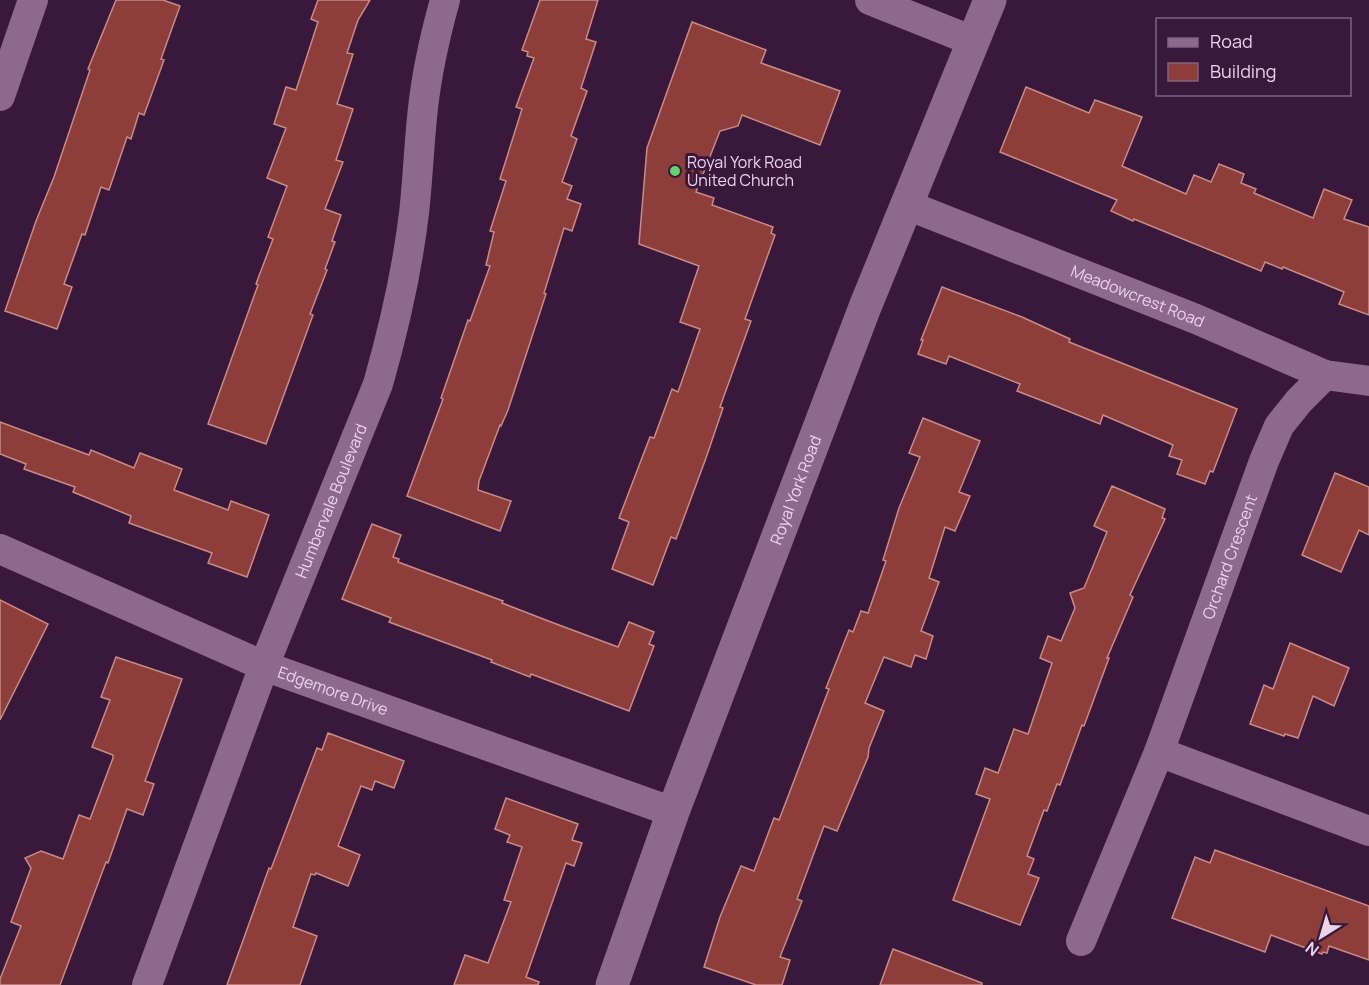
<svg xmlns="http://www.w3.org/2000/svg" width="1369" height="985" font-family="Manrope,sans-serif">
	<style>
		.building { fill: #8d3d3a; stroke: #c88c87; stroke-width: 1.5 }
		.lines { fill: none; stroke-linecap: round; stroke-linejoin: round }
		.street { stroke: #8d688f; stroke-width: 30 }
		.secondary { stroke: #8d688f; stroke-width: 33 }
		.poi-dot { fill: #62d469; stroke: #38183b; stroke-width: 2 }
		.labels { text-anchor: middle; stroke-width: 6; stroke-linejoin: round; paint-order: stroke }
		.poi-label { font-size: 16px; fill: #e9d4ea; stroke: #38183b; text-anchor: start }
		.street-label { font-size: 16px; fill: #e9d4ea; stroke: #38183b }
	</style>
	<rect width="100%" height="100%" fill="#38183b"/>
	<g class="building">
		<path d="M 116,0 L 163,0 L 180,6 L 161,59 L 164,60 L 144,115 L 139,113 L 131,139 L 127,137 L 109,190 L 101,187 L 85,235 L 82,234 L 64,284 L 72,287 L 57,329 L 5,311 L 36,221 L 54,177 L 90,70 L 88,69 Z"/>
		<path d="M 318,0 L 370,0 L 358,20 L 347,53 L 353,54 L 337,104 L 353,109 L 336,160 L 343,162 L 325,209 L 341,215 L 332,241 L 335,242 L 325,269 L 327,270 L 310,314 L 313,315 L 266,444 L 208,424 L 258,285 L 256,284 L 273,239 L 268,237 L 287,186 L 267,178 L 286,128 L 274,124 L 286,87 L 296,90 L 318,22 L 311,19 Z"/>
		<path d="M 540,0 L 598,0 L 586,39 L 596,42 L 581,88 L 587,91 L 571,136 L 577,139 L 562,182 L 572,186 L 567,199 L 581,204 L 572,231 L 564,228 L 544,293 L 546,294 L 508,410 L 501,426 L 500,425 L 479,481 L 478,490 L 511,501 L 500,531 L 407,496 L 443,399 L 441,398 L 458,349 L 468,320 L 470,321 L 490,266 L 486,265 L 494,232 L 490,231 L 506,181 L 500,179 L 522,109 L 516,107 L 534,58 L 527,56 L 528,52 L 522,50 Z"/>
		<path d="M 692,22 L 766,50 L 761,63 L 840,91 L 820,145 L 742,115 L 738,126 L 720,131 L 696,192 L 714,198 L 712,205 L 773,227 L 771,233 L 775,235 L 745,319 L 751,321 L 720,407 L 723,408 L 706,458 L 676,539 L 671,537 L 653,585 L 612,569 L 629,522 L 619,518 L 650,437 L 654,438 L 672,389 L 678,392 L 700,329 L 680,322 L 699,266 L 639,244 L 647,148 Z"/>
		<path d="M 1026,87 L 1089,113 L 1095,100 L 1142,117 L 1122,166 L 1186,194 L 1194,175 L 1211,182 L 1219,164 L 1244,174 L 1241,183 L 1256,189 L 1254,193 L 1313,218 L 1324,189 L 1352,200 L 1344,219 L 1369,227 L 1369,315 L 1339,304 L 1344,292 L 1283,267 L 1282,269 L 1265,262 L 1261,271 L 1134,219 L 1133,221 L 1111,211 L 1117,200 L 1000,152 Z"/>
		<path d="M 942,287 L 1022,317 L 1070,339 L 1069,342 L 1237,409 L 1213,472 L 1210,471 L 1205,484 L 1177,474 L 1182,460 L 1169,456 L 1173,445 L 1103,415 L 1100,424 L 1048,403 L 1017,391 L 1020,384 L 949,356 L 946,364 L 918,354 L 923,340 L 921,340 Z"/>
		<path d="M 923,418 L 980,441 L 959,492 L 970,496 L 955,531 L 945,527 L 929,578 L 939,582 L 921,631 L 933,636 L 926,659 L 915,655 L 911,667 L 884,657 L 865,703 L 884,711 L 869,748 L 868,757 L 837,831 L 824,826 L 797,899 L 802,901 L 780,957 L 790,960 L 782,985 L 756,985 L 704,967 L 720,917 L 741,866 L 754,871 L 774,818 L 779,820 L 829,689 L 826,688 L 849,630 L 853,632 L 861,611 L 868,613 L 886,561 L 883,560 L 899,508 L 920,457 L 909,453 Z"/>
		<path d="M 0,422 L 89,455 L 91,450 L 134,468 L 140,453 L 182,469 L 174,490 L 228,510 L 231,501 L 269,515 L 247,577 L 208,563 L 212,553 L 129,523 L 131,516 L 73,492 L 75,487 L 24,469 L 26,464 L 0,454 Z"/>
		<path d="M 1335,473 L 1369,487 L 1369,535 L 1359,530 L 1341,572 L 1302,555 Z"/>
		<path d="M 1112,486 L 1165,509 L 1162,518 L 1165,519 L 1130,595 L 1133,597 L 1107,658 L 1109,658 L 1084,726 L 1082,725 L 1060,785 L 1057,784 L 1047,811 L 1044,810 L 1027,856 L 1034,859 L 1028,874 L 1039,878 L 1020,925 L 953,900 L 990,799 L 976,794 L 985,768 L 998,773 L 1014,729 L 1028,734 L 1052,663 L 1040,658 L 1048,636 L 1061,641 L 1075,608 L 1070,593 L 1084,588 L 1107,532 L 1094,526 Z"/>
		<path d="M 372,524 L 401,535 L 393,557 L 399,559 L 398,562 L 503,601 L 502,603 L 551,622 L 618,647 L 629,622 L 654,632 L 649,644 L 654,646 L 629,711 L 531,674 L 530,677 L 491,662 L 492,660 L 389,622 L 391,618 L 342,599 Z"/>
		<path d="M 0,600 L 48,624 L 0,720 Z"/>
		<path d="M 1290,643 L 1349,668 L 1334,706 L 1313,696 L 1298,738 L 1285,734 L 1284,736 L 1250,724 L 1264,685 L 1273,689 Z"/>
		<path d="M 116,657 L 182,679 L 145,781 L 154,784 L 143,815 L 127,809 L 108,863 L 106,862 L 60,985 L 0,985 L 0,979 L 21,926 L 11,922 L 31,868 L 25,858 L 41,851 L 63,859 L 79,815 L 90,819 L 113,758 L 113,755 L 92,747 L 110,700 L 101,697 Z"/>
		<path d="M 328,733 L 404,761 L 394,788 L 375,781 L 372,790 L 361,786 L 338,846 L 360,855 L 348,886 L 316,873 L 315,875 L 311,874 L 293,927 L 317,936 L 300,985 L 227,985 L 269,868 L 271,869 L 317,748 L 322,750 Z"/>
		<path d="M 506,798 L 578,824 L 572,840 L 582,843 L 574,866 L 566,863 L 526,977 L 539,982 L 538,985 L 454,985 L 465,955 L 488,963 L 511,902 L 504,900 L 522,847 L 507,842 L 510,835 L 495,829 Z"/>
		<path d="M 1215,850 L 1369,906 L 1369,960 L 1329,946 L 1327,953 L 1323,952 L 1322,954 L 1271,935 L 1265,952 L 1172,918 L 1195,857 L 1210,863 Z"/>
		<path d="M 893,949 L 982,983 L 982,985 L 880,985 Z"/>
	</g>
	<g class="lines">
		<g class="street">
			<path d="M 870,0 L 973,41"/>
			<path d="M 0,96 L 33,0"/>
			<path id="s1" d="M 907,205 L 1196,319 L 1325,375 L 1369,381"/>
			<path id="s2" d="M 0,549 L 264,666 L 673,812"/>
			<path d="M 1159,752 L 1369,831"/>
			<path id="s3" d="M 1081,941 L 1159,752 L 1264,461 L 1279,426 L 1299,401 L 1325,375"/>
			<path id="s4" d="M 147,985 L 264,666 L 378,384 C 394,328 407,272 414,213 C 418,178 419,143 423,108 C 427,72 435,36 445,0"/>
		</g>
		<path class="secondary" id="s5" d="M 612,985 L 673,812 L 865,307 L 990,0"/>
	</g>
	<circle class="poi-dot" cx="675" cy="171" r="6"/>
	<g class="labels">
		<g class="poi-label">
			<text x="687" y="168">Royal York Road<tspan x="687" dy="18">United Church</tspan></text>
		</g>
		<g class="street-label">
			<text dy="6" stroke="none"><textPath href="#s1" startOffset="248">Meadowcrest Road</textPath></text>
			<text dy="6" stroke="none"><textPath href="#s5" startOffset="528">Royal York Road</textPath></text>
			<text dy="6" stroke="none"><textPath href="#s4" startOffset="518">Humbervale Boulevard</textPath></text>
			<text dy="6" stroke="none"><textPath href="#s3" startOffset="412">Orchard Crescent</textPath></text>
			<text dy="6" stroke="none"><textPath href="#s2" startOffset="362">Edgemore Drive</textPath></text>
		</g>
	</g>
	<rect x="1156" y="18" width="195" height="78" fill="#38183b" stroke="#7f6381" stroke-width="1.5"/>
	<rect x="1168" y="38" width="30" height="9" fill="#8d688f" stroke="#7f6381" stroke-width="1.5"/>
	<text x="1210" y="48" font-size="18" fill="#e9d4ea">Road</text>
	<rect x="1168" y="63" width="30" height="18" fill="#8d3d3a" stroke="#7f6381" stroke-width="1.5"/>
	<text x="1210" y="78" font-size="18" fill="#e9d4ea">Building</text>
	<g transform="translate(1321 937) rotate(217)" stroke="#38183b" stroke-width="4.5" paint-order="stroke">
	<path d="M0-4.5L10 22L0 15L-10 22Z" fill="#e9d4ea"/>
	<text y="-9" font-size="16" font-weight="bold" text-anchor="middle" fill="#e9d4ea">N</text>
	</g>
</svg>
